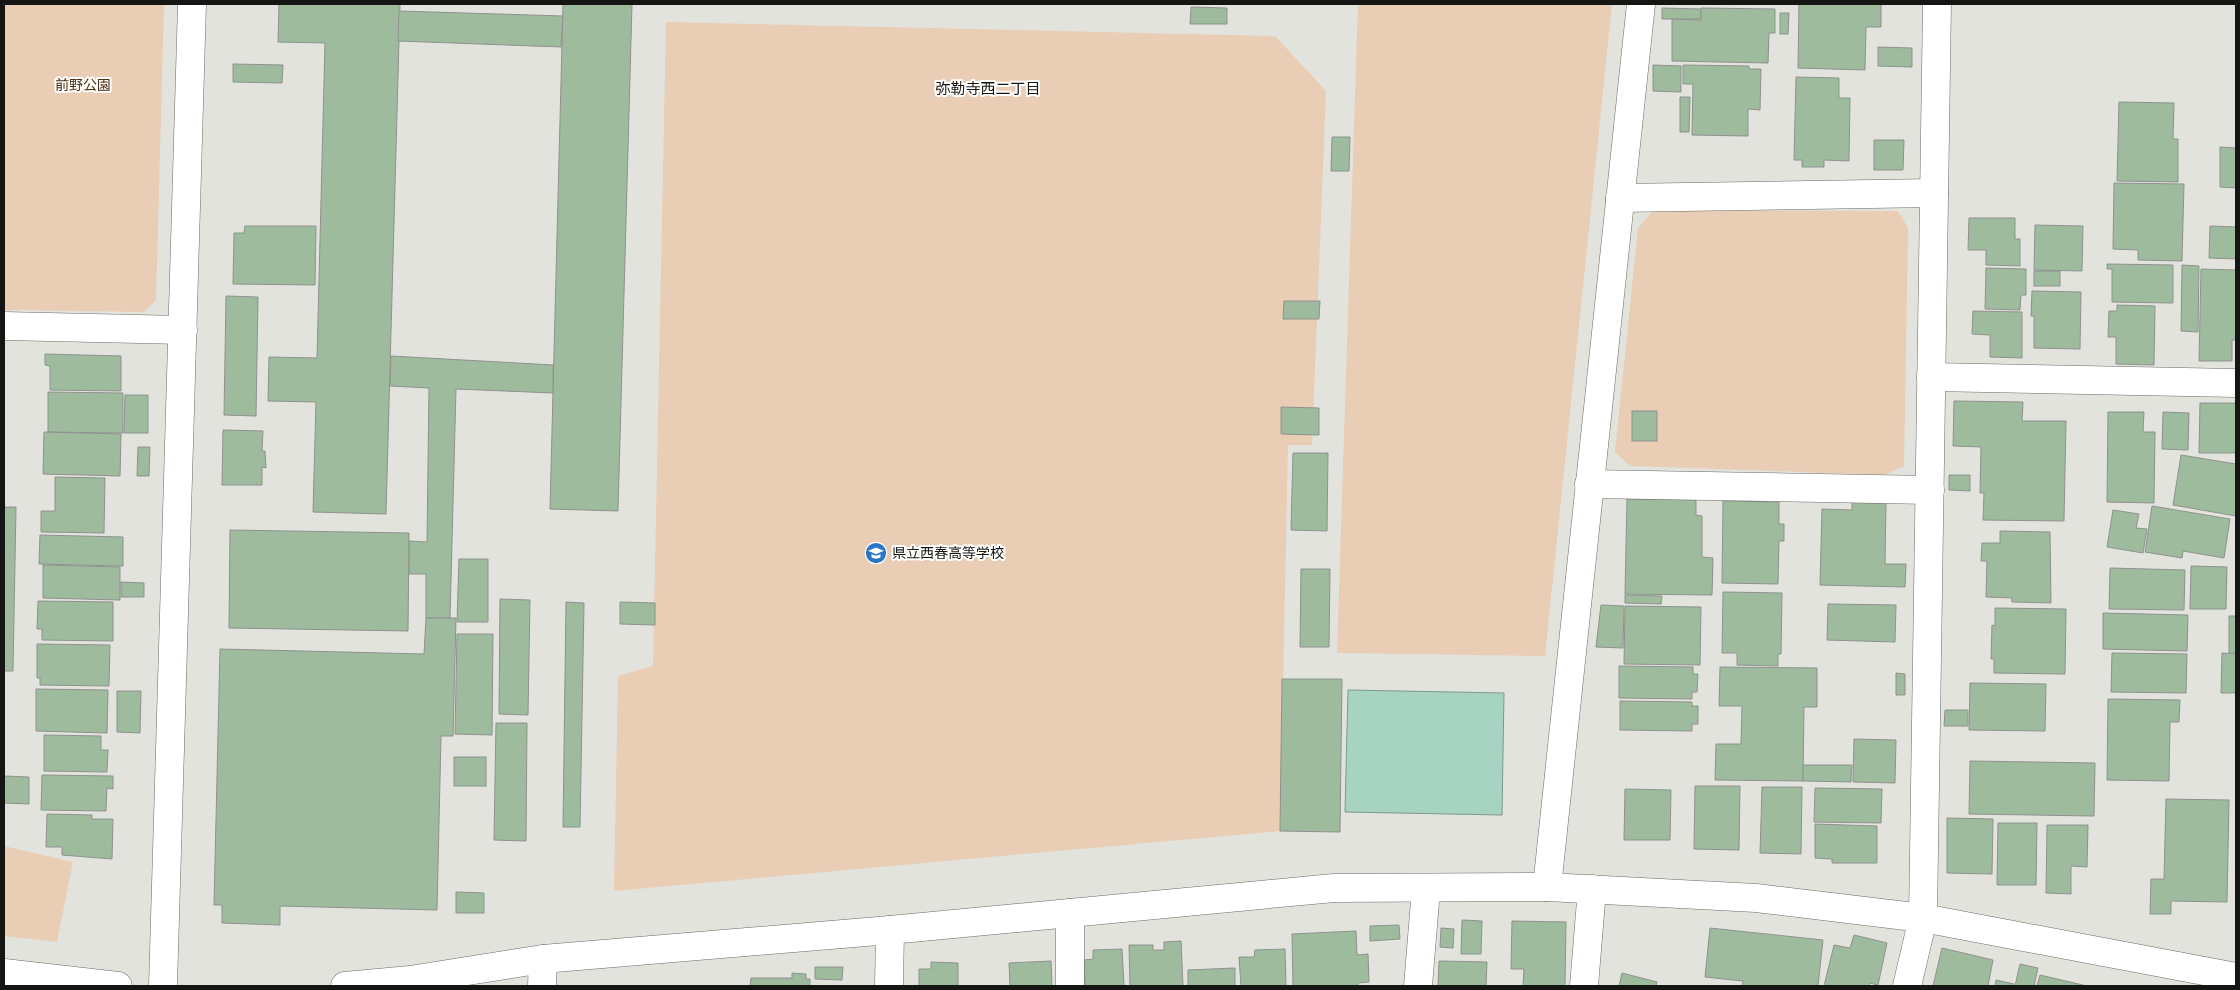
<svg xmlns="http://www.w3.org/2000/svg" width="2240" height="990" font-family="'Noto Sans','Noto Sans JP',sans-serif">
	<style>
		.green { fill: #e9cdb5 }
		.water { fill: #a7d3c3; stroke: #7b9a8e }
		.building { fill: #9fbb9e; stroke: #8e928e }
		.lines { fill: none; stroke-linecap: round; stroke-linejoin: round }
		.minor-casing { stroke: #6a6b65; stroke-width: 29 }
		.minor { stroke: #fff; stroke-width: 28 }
		.labels { text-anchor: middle; stroke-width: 4; stroke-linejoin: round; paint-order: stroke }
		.park-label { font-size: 14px; fill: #4d2d0c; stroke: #fffffe }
		.poi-label { font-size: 14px; fill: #151513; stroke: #fffffe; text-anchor: start }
		.neighbourhood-label { font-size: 15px; fill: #151513; stroke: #fffffe }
	</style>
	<rect width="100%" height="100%" fill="#e2e3dd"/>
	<g class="green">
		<path d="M 4,4 L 164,4 L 156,300 L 144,312 L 4,310 Z"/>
		<path d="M 1358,4 L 1612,4 L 1545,656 L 1337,653 Z"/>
		<path d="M 666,22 L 1275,36 L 1326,91 L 1312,445 L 1288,445 L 1280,831 L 614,891 L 618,676 L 653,666 Z"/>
		<path d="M 1653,210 L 1898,211 L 1908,228 L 1904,466 L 1884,475 L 1630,466 L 1615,452 L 1638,228 Z"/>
		<path d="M 4,846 L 73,862 L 57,942 L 4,936 Z"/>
	</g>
	<path class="water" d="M 1348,690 L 1504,693 L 1502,815 L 1345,812 Z"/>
	<g class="building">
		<path d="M 279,4 L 400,4 L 386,514 L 313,512 L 316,402 L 268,401 L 269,357 L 317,358 L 325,43 L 278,42 Z"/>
		<path d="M 563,4 L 632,4 L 618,511 L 550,509 Z"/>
		<path d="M 1799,4 L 1881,4 L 1881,27 L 1866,27 L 1865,70 L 1798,68 Z"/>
		<path d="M 1191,7 L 1227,8 L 1227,24 L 1190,24 Z"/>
		<path d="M 1662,8 L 1701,9 L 1701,19 L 1662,19 Z"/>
		<path d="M 1701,8 L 1775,9 L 1775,33 L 1769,33 L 1768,63 L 1672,61 L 1672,19 L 1701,20 Z"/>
		<path d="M 399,11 L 563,16 L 561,47 L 398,41 Z"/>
		<path d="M 1780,13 L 1789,13 L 1788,34 L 1780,34 Z"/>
		<path d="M 1878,47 L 1912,48 L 1912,67 L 1878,66 Z"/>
		<path d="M 233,64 L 283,65 L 282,83 L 233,82 Z"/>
		<path d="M 1653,65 L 1681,66 L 1681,92 L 1653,91 Z"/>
		<path d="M 1683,65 L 1749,66 L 1749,69 L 1761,69 L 1760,110 L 1748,109 L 1748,136 L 1692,135 L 1693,84 L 1683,84 Z"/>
		<path d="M 1796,77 L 1839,78 L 1839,98 L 1850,98 L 1849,161 L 1824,160 L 1824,167 L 1802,167 L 1802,160 L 1794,160 Z"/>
		<path d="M 1680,97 L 1690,97 L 1689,132 L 1680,132 Z"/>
		<path d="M 2119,102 L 2174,103 L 2173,139 L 2178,139 L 2178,182 L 2117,181 Z"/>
		<path d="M 1332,137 L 1350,137 L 1349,171 L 1331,171 Z"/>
		<path d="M 1874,140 L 1904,140 L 1903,170 L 1874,170 Z"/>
		<path d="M 2220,147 L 2236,148 L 2236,188 L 2220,187 Z"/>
		<path d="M 2114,183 L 2184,184 L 2182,261 L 2138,260 L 2138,250 L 2113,249 Z"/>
		<path d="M 1969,218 L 2015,218 L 2015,239 L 2020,239 L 2020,266 L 1986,265 L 1986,250 L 1968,250 Z"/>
		<path d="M 2035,225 L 2083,226 L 2082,271 L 2034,270 Z"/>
		<path d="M 245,226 L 316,226 L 315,285 L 233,284 L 234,233 L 244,233 Z"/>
		<path d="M 2210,226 L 2236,227 L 2236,259 L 2209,258 Z"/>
		<path d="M 2107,264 L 2173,265 L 2173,303 L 2112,302 L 2112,269 L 2107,269 Z"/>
		<path d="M 2182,265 L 2199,266 L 2198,332 L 2181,331 Z"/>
		<path d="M 1986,268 L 2026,269 L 2026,295 L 2021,295 L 2020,310 L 1985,309 Z"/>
		<path d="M 2201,269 L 2236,270 L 2236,340 L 2232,340 L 2232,361 L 2199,361 Z"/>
		<rect x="2034" y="271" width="26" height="15"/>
		<path d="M 2032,291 L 2081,292 L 2080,349 L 2034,348 L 2034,316 L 2031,316 Z"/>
		<path d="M 226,296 L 258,297 L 256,416 L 224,415 Z"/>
		<path d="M 1284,301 L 1320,301 L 1319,319 L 1283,319 Z"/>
		<path d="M 2117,305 L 2155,306 L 2154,365 L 2116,364 L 2116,337 L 2108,337 L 2109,311 L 2117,311 Z"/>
		<path d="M 1973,311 L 2022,312 L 2022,358 L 1990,357 L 1990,335 L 1972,334 Z"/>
		<path d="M 45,354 L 121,356 L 121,391 L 50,390 L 50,366 L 45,365 Z"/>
		<path d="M 391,356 L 553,365 L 553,393 L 456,389 L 450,618 L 426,618 L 426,574 L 409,574 L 409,541 L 427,542 L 429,388 L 390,386 Z"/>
		<path d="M 48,392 L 123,393 L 123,433 L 48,432 Z"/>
		<path d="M 125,395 L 148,395 L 148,433 L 124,433 Z"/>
		<path d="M 1954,401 L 2023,402 L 2022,421 L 2066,421 L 2064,521 L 1983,520 L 1984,493 L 1980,493 L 1981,447 L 1953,446 Z"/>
		<path d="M 2200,403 L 2236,403 L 2236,453 L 2199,453 Z"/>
		<path d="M 1281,407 L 1319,408 L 1319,435 L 1281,434 Z"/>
		<rect x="1632" y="411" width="25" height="30"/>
		<path d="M 2108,412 L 2144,412 L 2143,432 L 2155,432 L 2154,503 L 2107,502 Z"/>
		<path d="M 2163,412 L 2189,413 L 2188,450 L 2162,449 Z"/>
		<path d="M 223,430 L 263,431 L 262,451 L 265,451 L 266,468 L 262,467 L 262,485 L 222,485 Z"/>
		<path d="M 44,432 L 121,434 L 120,476 L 43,474 Z"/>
		<path d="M 138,447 L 150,447 L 149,476 L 137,476 Z"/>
		<path d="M 1293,453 L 1328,453 L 1327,531 L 1291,530 Z"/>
		<path d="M 2181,455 L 2236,464 L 2236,516 L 2173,505 Z"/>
		<path d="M 1949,475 L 1970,475 L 1970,491 L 1949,490 Z"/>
		<path d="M 55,477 L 105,478 L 104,533 L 41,532 L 41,511 L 55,511 Z"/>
		<path d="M 1627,499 L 1696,500 L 1696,515 L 1702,516 L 1702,557 L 1713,558 L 1712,595 L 1625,594 Z"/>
		<path d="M 1723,501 L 1779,502 L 1779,524 L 1784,524 L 1784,541 L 1779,541 L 1778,584 L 1722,583 Z"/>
		<path d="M 1852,502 L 1886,503 L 1885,564 L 1906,564 L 1905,587 L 1820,585 L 1822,509 L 1852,510 Z"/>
		<path d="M 2152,506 L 2230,519 L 2224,558 L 2183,551 L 2182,558 L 2145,552 Z"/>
		<path d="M 4,507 L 16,507 L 13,671 L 4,671 Z"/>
		<path d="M 2113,510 L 2139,514 L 2136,528 L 2147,529 L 2143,553 L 2107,547 Z"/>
		<path d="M 230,530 L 409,533 L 408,631 L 229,628 Z"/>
		<path d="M 2000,531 L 2050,532 L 2051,603 L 2012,602 L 2012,598 L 1986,597 L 1987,561 L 1981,561 L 1982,543 L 2000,543 Z"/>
		<path d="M 40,535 L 123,537 L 123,566 L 39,564 Z"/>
		<path d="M 459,559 L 488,559 L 488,622 L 457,622 Z"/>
		<path d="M 43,565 L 120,567 L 120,600 L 43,598 Z"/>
		<path d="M 2191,566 L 2227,567 L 2226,609 L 2190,609 Z"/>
		<path d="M 2110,568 L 2185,570 L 2184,610 L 2109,609 Z"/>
		<path d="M 1301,569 L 1330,569 L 1329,647 L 1300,647 Z"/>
		<path d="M 121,582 L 144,583 L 144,597 L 121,597 Z"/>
		<path d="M 1723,592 L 1782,593 L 1781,654 L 1778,654 L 1778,666 L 1737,665 L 1737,653 L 1722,653 Z"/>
		<path d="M 1625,595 L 1662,596 L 1661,604 L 1625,603 Z"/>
		<path d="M 500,599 L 530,600 L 528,715 L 499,714 Z"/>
		<path d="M 38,601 L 113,602 L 113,641 L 42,640 L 42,629 L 37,629 Z"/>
		<path d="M 566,602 L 584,603 L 580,827 L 563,827 Z"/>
		<path d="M 620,602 L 655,603 L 655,625 L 620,624 Z"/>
		<path d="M 1828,604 L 1896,605 L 1895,642 L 1827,640 Z"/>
		<path d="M 1601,605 L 1624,606 L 1623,648 L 1596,647 Z"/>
		<path d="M 1625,606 L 1701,607 L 1700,665 L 1624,664 Z"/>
		<path d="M 1995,608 L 2066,609 L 2065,674 L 1994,673 L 1994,659 L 1991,659 L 1992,625 L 1995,626 Z"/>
		<path d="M 2103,613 L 2188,615 L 2187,651 L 2103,649 Z"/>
		<rect x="2229" y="616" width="7" height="37"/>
		<path d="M 426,618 L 456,618 L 453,736 L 441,736 L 437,910 L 280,906 L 280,925 L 222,923 L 222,905 L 214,905 L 220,649 L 424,654 Z"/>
		<path d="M 457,634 L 493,634 L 492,735 L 455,734 Z"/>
		<path d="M 37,644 L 110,645 L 109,686 L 40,685 L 40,678 L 37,678 Z"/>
		<path d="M 2112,653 L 2187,654 L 2186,693 L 2111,692 Z"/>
		<path d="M 2222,653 L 2236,654 L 2236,693 L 2221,693 Z"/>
		<path d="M 1619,666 L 1693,667 L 1693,674 L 1698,674 L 1697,692 L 1692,692 L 1692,699 L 1619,698 Z"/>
		<path d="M 1720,667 L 1817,668 L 1817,707 L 1804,707 L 1803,781 L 1715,780 L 1716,744 L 1741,744 L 1742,706 L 1719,706 Z"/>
		<path d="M 1896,673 L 1905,674 L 1905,695 L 1896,695 Z"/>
		<path d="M 1282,679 L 1342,679 L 1340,832 L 1280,831 Z"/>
		<path d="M 1970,683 L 2046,684 L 2045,731 L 1969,730 Z"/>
		<path d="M 36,689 L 108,690 L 107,733 L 36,731 Z"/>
		<path d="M 117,691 L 141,691 L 140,733 L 117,732 Z"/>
		<path d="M 2108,699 L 2180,700 L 2179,722 L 2170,722 L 2169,781 L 2107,780 Z"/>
		<path d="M 1620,701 L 1692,702 L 1692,706 L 1698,706 L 1698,724 L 1692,724 L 1692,731 L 1620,730 Z"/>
		<path d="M 1945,710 L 1968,710 L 1968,726 L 1944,726 Z"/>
		<path d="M 496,723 L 527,723 L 526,841 L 494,840 Z"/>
		<path d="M 44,735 L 101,736 L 101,750 L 108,750 L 107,772 L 44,771 Z"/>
		<path d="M 1854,739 L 1896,740 L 1895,783 L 1853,782 Z"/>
		<rect x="454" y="757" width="32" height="29"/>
		<path d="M 1970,761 L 2095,763 L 2094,816 L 1969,814 Z"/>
		<path d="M 1803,765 L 1852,765 L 1851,782 L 1803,781 Z"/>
		<path d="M 42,775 L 113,776 L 113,789 L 107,788 L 106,811 L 41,810 Z"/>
		<path d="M 4,776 L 29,777 L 29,804 L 4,803 Z"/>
		<path d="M 1695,786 L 1740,786 L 1739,850 L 1694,849 Z"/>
		<path d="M 1762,787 L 1802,787 L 1801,854 L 1760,853 Z"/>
		<path d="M 1815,788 L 1882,789 L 1881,823 L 1814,822 Z"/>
		<path d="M 1625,789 L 1671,790 L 1670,840 L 1624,840 Z"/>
		<path d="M 2166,799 L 2229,800 L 2227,902 L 2171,901 L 2171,914 L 2150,914 L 2151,879 L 2164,879 Z"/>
		<path d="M 47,814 L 92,815 L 92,819 L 113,819 L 112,859 L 62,855 L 62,847 L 46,847 Z"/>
		<path d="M 1947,818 L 1993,819 L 1992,874 L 1947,873 Z"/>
		<path d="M 1998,823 L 2037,823 L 2036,885 L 1997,885 Z"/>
		<path d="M 1815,824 L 1877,826 L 1877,863 L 1832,863 L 1832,859 L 1815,858 Z"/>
		<path d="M 2047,825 L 2088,825 L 2087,867 L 2071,866 L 2071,894 L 2046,893 Z"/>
		<path d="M 456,892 L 484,893 L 484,913 L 456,913 Z"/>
		<path d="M 1462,920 L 1482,921 L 1481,954 L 1461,954 Z"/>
		<path d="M 1512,921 L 1566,922 L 1565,986 L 1523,986 L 1524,969 L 1511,969 Z"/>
		<path d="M 1399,925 L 1400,939 L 1370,941 L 1370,926 Z"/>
		<path d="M 1441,928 L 1454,929 L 1453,948 L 1440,947 Z"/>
		<path d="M 1710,928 L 1823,940 L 1818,986 L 1742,986 L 1743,981 L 1705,977 Z"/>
		<path d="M 1356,931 L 1357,955 L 1368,954 L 1369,982 L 1358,983 L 1358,986 L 1293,986 L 1292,934 Z"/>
		<path d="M 1854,935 L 1887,943 L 1878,985 L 1870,983 L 1869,986 L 1824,986 L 1834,945 L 1850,948 Z"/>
		<path d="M 1181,941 L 1183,986 L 1130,986 L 1129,945 L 1153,945 L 1153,950 L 1164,950 L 1164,942 Z"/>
		<path d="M 1942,948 L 1993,960 L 1988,986 L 1933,986 Z"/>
		<path d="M 1122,949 L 1124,986 L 1085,986 L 1084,960 L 1093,959 L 1093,950 Z"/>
		<path d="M 1285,949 L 1286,986 L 1241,986 L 1239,957 L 1254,957 L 1255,950 Z"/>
		<path d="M 1051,961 L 1052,986 L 1010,986 L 1009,963 Z"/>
		<path d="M 1439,961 L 1487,962 L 1486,986 L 1438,986 Z"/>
		<path d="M 931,962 L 958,963 L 958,986 L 919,986 L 919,969 L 931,969 Z"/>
		<path d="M 2020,964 L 2038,968 L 2034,986 L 2015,986 Z"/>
		<path d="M 815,967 L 843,967 L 842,980 L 815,979 Z"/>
		<path d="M 1235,968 L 1235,986 L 1188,986 L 1188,970 Z"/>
		<path d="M 792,973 L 806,974 L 806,979 L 810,979 L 810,986 L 750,986 L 751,978 L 792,978 Z"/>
		<path d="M 1622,973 L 1657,982 L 1656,986 L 1619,986 Z"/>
		<path d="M 2040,975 L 2087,986 L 2037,986 Z"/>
		<path d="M 1996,980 L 2014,984 L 2013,986 L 1995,986 Z"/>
	</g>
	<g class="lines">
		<g class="minor-casing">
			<g id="minor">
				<path d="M 1620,198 L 1934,193"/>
				<path d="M 4,326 L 183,330"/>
				<path d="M 1931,377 L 2236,383"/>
				<path d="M 1589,484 L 1930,490"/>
				<path d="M 1547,887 L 1641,4"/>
				<path d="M 4,973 L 118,986"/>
				<path d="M 163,986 L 192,4"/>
				<path d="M 345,986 L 410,980 L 543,959 L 890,930 L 1334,888 L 1547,887 L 1756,898 L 1923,918 L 2236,977"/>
				<path d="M 542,986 L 543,959"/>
				<path d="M 889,986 L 890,930"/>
				<path d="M 1070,986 L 1070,913"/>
				<path d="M 1418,986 L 1426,889"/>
				<path d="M 1584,986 L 1592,889"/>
				<path d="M 1907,986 L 1923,918 L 1937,4"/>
			</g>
		</g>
		<use href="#minor" class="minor"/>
	</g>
	<defs>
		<g id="school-disc" transform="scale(1.125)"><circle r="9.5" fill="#2975c5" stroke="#fffffe"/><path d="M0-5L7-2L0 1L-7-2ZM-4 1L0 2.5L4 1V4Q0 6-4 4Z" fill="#fff"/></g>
	</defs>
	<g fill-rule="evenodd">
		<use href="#school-disc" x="876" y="553"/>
	</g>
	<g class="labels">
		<g class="park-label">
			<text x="83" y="90">前野公園</text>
		</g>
		<g class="poi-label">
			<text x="892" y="558">県立西春高等学校</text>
		</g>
		<g class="neighbourhood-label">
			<text x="988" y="94">弥勒寺西二丁目</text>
		</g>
	</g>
	<rect width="2240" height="990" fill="none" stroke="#151513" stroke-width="10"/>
</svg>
